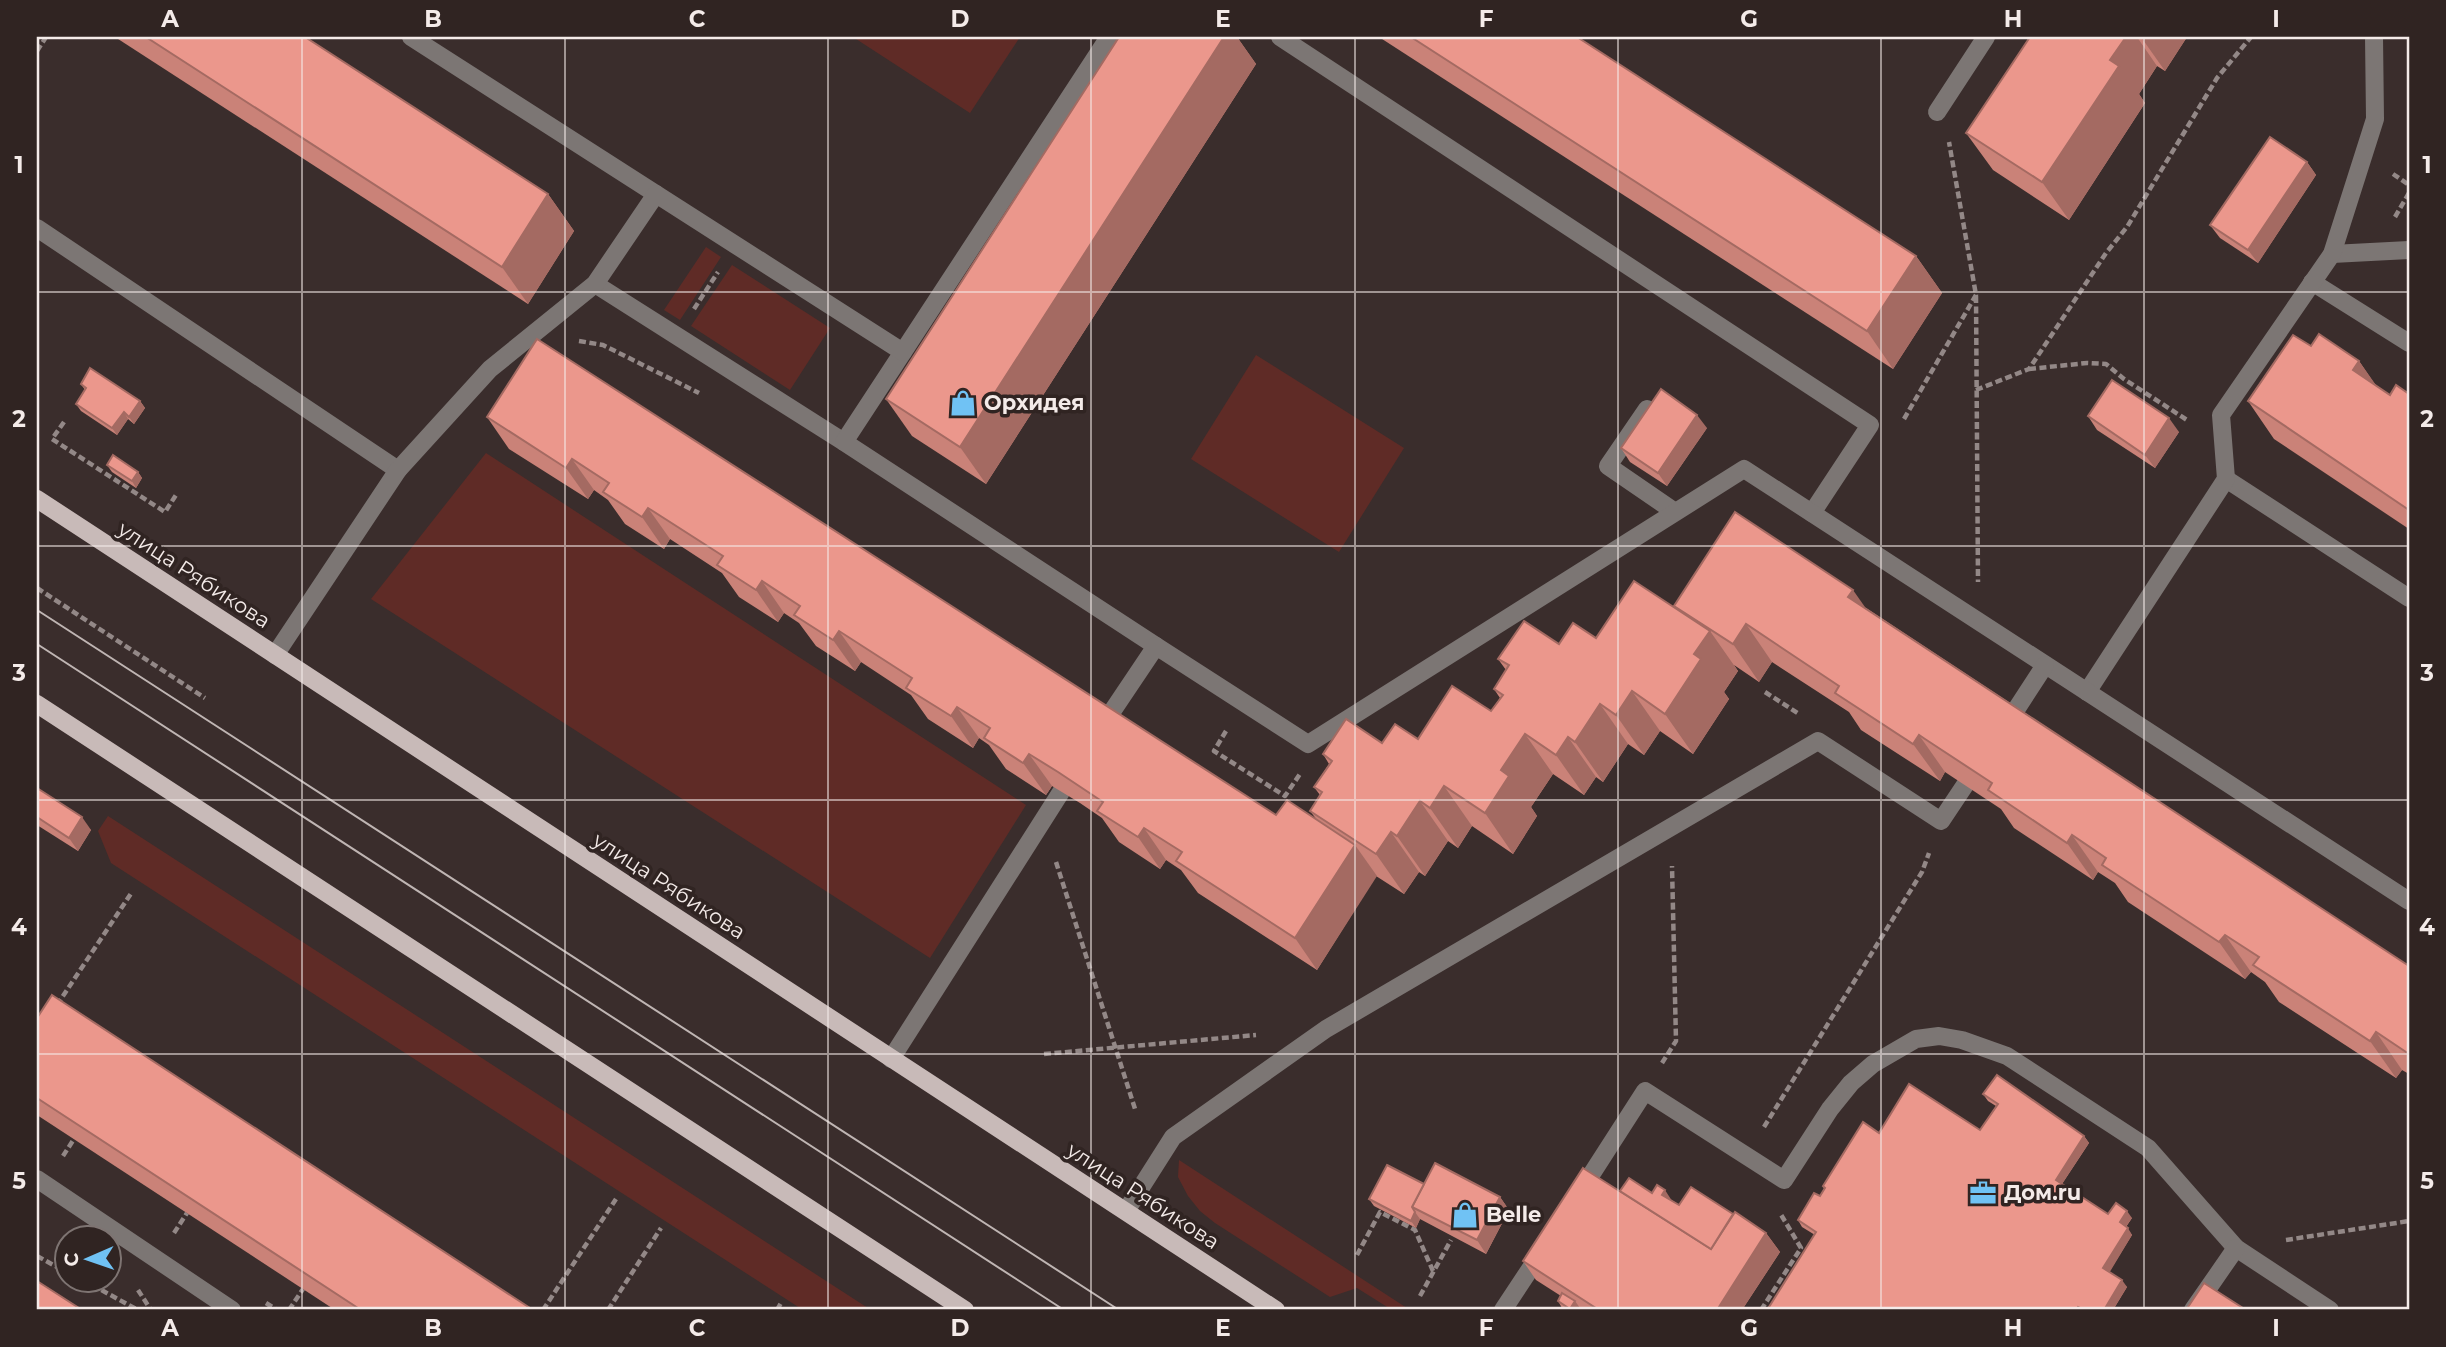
<svg xmlns="http://www.w3.org/2000/svg" width="2446" height="1347" font-family="Montserrat,sans-serif">
	<style>
		.green { fill: #5f2b26 }
		.lines { fill: none; stroke-linecap: round; stroke-linejoin: round }
		.path { stroke: #938887; stroke-width: 4.5; stroke-dasharray: 7 3.5; stroke-linecap: butt }
		.minor { stroke: #7c7674; stroke-width: 18 }
		.major { stroke: #c8bab8; stroke-width: 18 }
		.tram { stroke: #bfb5b3; stroke-width: 2 }
		.wall { fill: #ca8278 }
		.shaded-wall { fill: #a46a62 }
		.building { fill: #eb978c; stroke: #a46a62; stroke-width: 2 }
		.grid { fill: none; stroke: #f4ebe9; stroke-width: 2; stroke-opacity: 0.55 }
		.labels { text-anchor: middle; stroke-width: 7; stroke-linejoin: round; paint-order: stroke }
		.poi-label { font-size: 21px; font-weight: bold; fill: #f4ebe9; stroke: #302422; text-anchor: start }
		.street-label { font-size: 21px; fill: #f4ebe9; stroke: #302422 }
		.neatline { fill: none; stroke: #f4ebe9; stroke-width: 2.5 }
		.grid-label { font-size: 23px; text-anchor: middle; font-weight: bold; fill: #f4ebe9 }
	</style>
	<rect width="100%" height="100%" fill="#3a2d2c"/>
	<g class="green">
		<path d="M 853,37 L 1020,37 L 970,113 Z"/>
		<path d="M 706,247 L 721,257 L 680,320 L 664,310 Z"/>
		<path d="M 732,265 L 830,328 L 790,390 L 691,326 Z"/>
		<path d="M 1256,355 L 1404,448 L 1339,552 L 1191,459 Z"/>
		<path d="M 486,453 L 1026,805 L 930,958 L 371,599 Z"/>
		<path d="M 108,816 L 871,1310 L 803,1310 L 111,863 L 98,831 Z"/>
		<path d="M 1179,1160 L 1410,1310 L 1392,1310 L 1357,1288 L 1330,1297 L 1215,1223 L 1200,1211 L 1188,1196 L 1178,1177 Z"/>
	</g>
	<g class="lines">
		<g class="path">
			<path d="M 37,51 L 46,37"/>
			<path d="M 2393,174 L 2409,185"/>
			<path d="M 2395,217 L 2409,193"/>
			<path d="M 1976,296 L 1978,582"/>
			<path d="M 694,309 L 718,272"/>
			<path d="M 579,341 L 603,345 L 699,393"/>
			<path d="M 2029,369 L 2087,363 L 2106,364 L 2124,379 L 2187,420"/>
			<path d="M 1976,390 L 2029,369 L 2106,253 L 2127,227 L 2217,78 L 2251,37"/>
			<path d="M 1904,419 L 1976,295 L 1949,142"/>
			<path d="M 64,422 L 52,439 L 165,512 L 176,495"/>
			<path d="M 37,588 L 205,698"/>
			<path d="M 1765,692 L 1799,714"/>
			<path d="M 1226,731 L 1214,751 L 1285,796 L 1300,774"/>
			<path d="M 1056,862 L 1136,1112"/>
			<path d="M 57,1005 L 132,892"/>
			<path d="M 1044,1054 L 1256,1035"/>
			<path d="M 1662,1063 L 1676,1041 L 1672,866"/>
			<path d="M 1764,1127 L 1922,872 L 1929,853"/>
			<path d="M 63,1156 L 74,1139"/>
			<path d="M 174,1233 L 187,1213"/>
			<path d="M 2286,1240 L 2409,1221"/>
			<path d="M 1357,1255 L 1380,1212 L 1415,1230 L 1433,1271"/>
			<path d="M 37,1256 L 66,1272"/>
			<path d="M 83,1280 L 138,1310"/>
			<path d="M 138,1290 L 151,1310"/>
			<path d="M 1420,1296 L 1451,1240"/>
			<path d="M 266,1303 L 277,1310"/>
			<path d="M 289,1310 L 303,1289"/>
			<path d="M 543,1310 L 616,1199"/>
			<path d="M 608,1310 L 661,1228"/>
			<path d="M 777,1310 L 781,1303"/>
			<path d="M 1761,1310 L 1801,1248 L 1780,1213"/>
		</g>
		<g class="minor">
			<path d="M 411,37 L 656,194"/>
			<path d="M 1280,37 L 1870,425 L 1812,513"/>
			<path d="M 1937,112 L 1986,37"/>
			<path d="M 37,228 L 398,470"/>
			<path d="M 2332,254 L 2409,250"/>
			<path d="M 2312,282 L 2409,343"/>
			<path d="M 595,284 L 844,442"/>
			<path d="M 903,352 L 844,442 L 1156,646"/>
			<path d="M 1647,409 L 1608,466 L 1675,512"/>
			<path d="M 2226,479 L 2409,598"/>
			<path d="M 275,655 L 398,470 L 490,369 L 595,284 L 656,194 L 903,352 L 1109,37"/>
			<path d="M 2087,692 L 2226,479 L 2221,415 L 2332,254 L 2375,119 L 2374,37"/>
			<path d="M 1105,722 L 1156,646 L 1308,744 L 1744,469 L 2409,901"/>
			<path d="M 2008,722 L 2045,665"/>
			<path d="M 891,1059 L 1061,792"/>
			<path d="M 37,1179 L 232,1310"/>
			<path d="M 1580,1192 L 1645,1091 L 1784,1180 L 1830,1109 L 1851,1083 L 1873,1064 L 1916,1039 L 1939,1036 L 1962,1040 L 2007,1056 L 2148,1148 L 2236,1248 L 2330,1310"/>
			<path d="M 1126,1211 L 1173,1137 L 1326,1029 L 1818,741 L 1941,821 L 1965,785"/>
			<path d="M 1503,1310 L 1542,1251"/>
			<path d="M 2193,1310 L 2236,1248"/>
		</g>
		<g class="major">
			<path d="M 37,499 L 1276,1310"/>
			<path d="M 37,704 L 965,1310"/>
		</g>
		<g class="tram">
			<path d="M 37,610 L 1119,1310"/>
			<path d="M 37,644 L 1064,1310"/>
		</g>
	</g>
	<g class="wall">
		<path d="M 115,37 L 305,37 L 548,194 L 574,231 L 528,304 Z"/>
		<path d="M 1119,37 L 1237,37 L 1256,64 L 986,484 L 912,436 L 886,399 Z"/>
		<path d="M 1379,37 L 1577,37 L 1916,256 L 1942,293 L 1893,369 Z"/>
		<path d="M 2030,37 L 2187,37 L 2165,71 L 2157,66 L 2139,94 L 2145,103 L 2069,220 L 1993,170 L 1966,133 Z"/>
		<path d="M 2307,162 L 2316,175 L 2258,263 L 2220,238 L 2210,225 Z"/>
		<path d="M 537,339 L 1276,815 L 1317,820 L 1310,811 L 1320,795 L 1314,787 L 1329,764 L 1323,754 L 1382,743 L 1418,739 L 1491,711 L 1500,698 L 1494,689 L 1506,670 L 1498,659 L 1559,644 L 1596,638 L 1677,609 L 1674,606 L 1866,608 L 2409,966 L 2409,1074 L 2402,1070 L 2396,1078 L 2279,1002 L 2265,982 L 2251,972 L 2245,979 L 2128,902 L 2115,883 L 2098,872 L 2093,880 L 2014,828 L 2001,809 L 1951,776 L 1945,772 L 1940,781 L 1861,730 L 1849,712 L 1772,662 L 1759,682 L 1734,665 L 1738,671 L 1724,692 L 1729,699 L 1693,754 L 1660,731 L 1644,755 L 1628,744 L 1603,782 L 1596,777 L 1584,795 L 1553,774 L 1531,807 L 1537,816 L 1513,854 L 1472,826 L 1458,848 L 1448,841 L 1425,876 L 1419,872 L 1404,894 L 1376,876 L 1317,970 L 1198,893 L 1181,870 L 1166,860 L 1160,869 L 1119,842 L 1102,818 L 1080,803 L 1052,786 L 1046,795 L 1006,769 L 989,745 L 979,738 L 973,748 L 928,719 L 911,695 L 861,662 L 855,671 L 816,646 L 799,623 L 784,613 L 778,622 L 739,597 L 722,573 L 670,539 L 664,549 L 625,524 L 608,500 L 594,490 L 588,499 L 509,449 L 487,417 Z"/>
		<path d="M 2311,346 L 2359,361 L 2376,386 L 2390,395 L 2409,394 L 2409,529 L 2274,439 L 2248,401 Z"/>
		<path d="M 81,384 L 140,401 L 145,408 L 134,424 L 128,419 L 117,435 L 81,411 L 76,404 L 85,390 Z"/>
		<path d="M 2088,416 L 2179,432 L 2155,468 L 2097,430 Z"/>
		<path d="M 1707,428 L 1667,486 L 1630,462 L 1621,448 Z"/>
		<path d="M 107,465 L 138,472 L 142,478 L 136,488 L 112,472 Z"/>
		<path d="M 37,788 L 91,830 L 78,851 L 37,825 Z"/>
		<path d="M 37,1018 L 533,1310 L 335,1310 L 37,1115 Z"/>
		<path d="M 1983,1094 L 2084,1136 L 2089,1143 L 2062,1184 L 2108,1214 L 2132,1218 L 2126,1227 L 2132,1235 L 2109,1272 L 2127,1287 L 2113,1310 L 1771,1310 L 1769,1307 L 1815,1235 L 1802,1227 L 1798,1220 L 1820,1196 L 1824,1189 L 1823,1186 L 1879,1133 L 1980,1130 L 1996,1106 L 1988,1101 Z"/>
		<path d="M 1424,1184 L 1500,1197 L 1509,1210 L 1486,1254 L 1420,1219 L 1416,1228 L 1374,1206 L 1369,1199 Z"/>
		<path d="M 1620,1191 L 1652,1193 L 1673,1201 L 1679,1205 L 1733,1214 L 1766,1233 L 1780,1252 L 1742,1310 L 1583,1310 L 1580,1308 L 1578,1310 L 1566,1310 L 1562,1308 L 1558,1301 L 1561,1296 L 1536,1280 L 1523,1261 Z"/>
	</g>
	<g class="shaded-wall">
		<path d="M 1224,37 L 1237,37 L 1256,64 L 986,484 L 960,447 Z"/>
		<path d="M 2126,37 L 2137,37 L 2157,66 L 2139,94 L 2145,103 L 2069,220 L 2042,182 L 2110,60 Z"/>
		<path d="M 2141,37 L 2187,37 L 2165,71 Z"/>
		<path d="M 2307,162 L 2316,175 L 2258,263 L 2248,250 Z"/>
		<path d="M 548,194 L 574,231 L 528,304 L 502,267 Z"/>
		<path d="M 1916,256 L 1942,293 L 1893,369 L 1867,331 Z"/>
		<path d="M 2359,361 L 2385,398 L 2353,370 Z"/>
		<path d="M 140,401 L 145,408 L 134,424 L 129,417 Z"/>
		<path d="M 124,412 L 128,419 L 117,435 L 112,428 Z"/>
		<path d="M 1697,415 L 1707,428 L 1667,486 L 1658,473 Z"/>
		<path d="M 2169,418 L 2179,432 L 2155,468 L 2145,455 Z"/>
		<path d="M 572,459 L 594,490 L 588,499 L 566,468 Z"/>
		<path d="M 138,472 L 142,478 L 136,488 L 132,481 Z"/>
		<path d="M 648,508 L 670,539 L 664,549 L 642,517 Z"/>
		<path d="M 762,581 L 784,613 L 778,622 L 756,590 Z"/>
		<path d="M 1853,590 L 1879,627 L 1848,597 Z"/>
		<path d="M 1746,624 L 1772,662 L 1759,682 L 1733,644 Z"/>
		<path d="M 839,631 L 861,662 L 855,671 L 833,640 Z"/>
		<path d="M 1710,631 L 1738,671 L 1724,692 L 1729,699 L 1693,754 L 1665,714 L 1694,654 Z"/>
		<path d="M 1632,691 L 1660,731 L 1644,755 L 1616,715 Z"/>
		<path d="M 1600,704 L 1628,744 L 1603,782 L 1575,742 Z"/>
		<path d="M 957,707 L 979,738 L 973,748 L 951,716 Z"/>
		<path d="M 1525,734 L 1553,774 L 1531,807 L 1537,816 L 1513,854 L 1485,813 L 1501,770 Z"/>
		<path d="M 1919,735 L 1945,772 L 1940,781 L 1913,744 Z"/>
		<path d="M 1568,737 L 1596,777 L 1584,795 L 1556,755 Z"/>
		<path d="M 1029,754 L 1052,786 L 1046,795 L 1023,763 Z"/>
		<path d="M 1444,786 L 1472,826 L 1458,848 L 1430,808 Z"/>
		<path d="M 1420,801 L 1448,841 L 1425,876 L 1397,836 Z"/>
		<path d="M 82,817 L 91,830 L 78,851 L 69,838 Z"/>
		<path d="M 1144,828 L 1166,860 L 1160,869 L 1138,837 Z"/>
		<path d="M 1391,832 L 1419,872 L 1404,894 L 1376,854 Z"/>
		<path d="M 2072,835 L 2098,872 L 2093,880 L 2067,843 Z"/>
		<path d="M 1355,845 L 1377,876 L 1317,970 L 1295,938 Z"/>
		<path d="M 2225,935 L 2251,972 L 2245,979 L 2219,942 Z"/>
		<path d="M 2376,1032 L 2402,1070 L 2396,1078 L 2370,1041 Z"/>
		<path d="M 2084,1136 L 2089,1143 L 2060,1187 L 2056,1180 Z"/>
		<path d="M 1665,1190 L 1674,1204 L 1662,1195 Z"/>
		<path d="M 1500,1197 L 1509,1210 L 1486,1254 L 1477,1240 Z"/>
		<path d="M 2127,1211 L 2132,1218 L 2124,1229 L 2120,1222 Z"/>
		<path d="M 1415,1212 L 1420,1219 L 1416,1228 L 1411,1221 Z"/>
		<path d="M 2128,1228 L 2132,1235 L 2108,1275 L 2103,1268 Z"/>
		<path d="M 1766,1233 L 1780,1252 L 1742,1310 L 1717,1310 Z"/>
		<path d="M 2122,1280 L 2127,1287 L 2113,1310 L 2104,1310 Z"/>
		<path d="M 1575,1301 L 1580,1308 L 1578,1310 L 1571,1310 L 1570,1309 Z"/>
	</g>
	<g class="building">
		<path d="M 146,37 L 305,37 L 548,194 L 502,267 Z"/>
		<path d="M 1119,37 L 1224,37 L 960,447 L 886,399 Z"/>
		<path d="M 1411,37 L 1577,37 L 1916,256 L 1867,331 Z"/>
		<path d="M 2030,37 L 2126,37 L 2110,60 L 2119,66 L 2042,182 L 1966,133 Z"/>
		<path d="M 2270,137 L 2307,162 L 2248,250 L 2210,225 Z"/>
		<path d="M 2319,334 L 2359,361 L 2353,370 L 2390,395 L 2396,385 L 2409,394 L 2409,510 L 2248,401 L 2293,335 L 2311,346 Z"/>
		<path d="M 537,339 L 1276,815 L 1287,800 L 1355,845 L 1295,938 L 1176,861 L 1182,852 L 1144,828 L 1138,837 L 1097,811 L 1103,802 L 1058,772 L 1029,754 L 1023,763 L 984,738 L 990,728 L 957,707 L 951,716 L 906,688 L 912,678 L 839,631 L 833,640 L 794,615 L 800,606 L 762,581 L 756,590 L 717,565 L 723,556 L 648,508 L 642,517 L 603,492 L 609,483 L 572,459 L 566,468 L 487,417 Z"/>
		<path d="M 90,368 L 140,401 L 129,417 L 124,412 L 112,428 L 76,404 L 86,388 L 81,384 Z"/>
		<path d="M 2112,380 L 2169,418 L 2145,455 L 2088,416 Z"/>
		<path d="M 1661,389 L 1697,415 L 1658,473 L 1621,448 Z"/>
		<path d="M 113,455 L 138,472 L 132,481 L 107,465 Z"/>
		<path d="M 1735,512 L 1853,590 L 1848,597 L 2409,966 L 2409,1054 L 2376,1032 L 2370,1041 L 2253,965 L 2259,957 L 2225,935 L 2219,942 L 2102,865 L 2106,858 L 2072,835 L 2067,843 L 1988,790 L 1992,783 L 1925,739 L 1919,735 L 1913,744 L 1835,693 L 1839,686 L 1746,624 L 1733,644 L 1674,606 Z"/>
		<path d="M 1634,581 L 1710,631 L 1694,654 L 1701,659 L 1665,714 L 1632,691 L 1616,715 L 1600,704 L 1575,742 L 1568,737 L 1556,755 L 1525,734 L 1501,770 L 1509,776 L 1485,813 L 1444,786 L 1430,808 L 1420,801 L 1397,836 L 1391,832 L 1376,854 L 1310,811 L 1322,792 L 1314,787 L 1332,761 L 1323,754 L 1346,719 L 1382,743 L 1395,724 L 1418,739 L 1452,686 L 1491,711 L 1503,695 L 1494,689 L 1509,665 L 1498,659 L 1524,621 L 1559,644 L 1573,623 L 1596,638 Z"/>
		<path d="M 37,788 L 82,817 L 69,838 L 37,817 Z"/>
		<path d="M 52,995 L 533,1310 L 361,1310 L 37,1098 L 37,1018 Z"/>
		<path d="M 1997,1075 L 2084,1136 L 2056,1180 L 2108,1214 L 2116,1203 L 2127,1211 L 2120,1222 L 2128,1228 L 2103,1268 L 2122,1280 L 2104,1310 L 2084,1310 L 2078,1307 L 2076,1310 L 1774,1310 L 1769,1307 L 1816,1232 L 1798,1220 L 1814,1193 L 1820,1196 L 1825,1188 L 1823,1186 L 1863,1122 L 1879,1133 L 1909,1084 L 1980,1130 L 1998,1104 L 1983,1094 Z"/>
		<path d="M 1435,1163 L 1500,1197 L 1477,1240 L 1412,1207 Z"/>
		<path d="M 1387,1165 L 1424,1184 L 1412,1207 L 1415,1212 L 1411,1221 L 1369,1199 Z"/>
		<path d="M 1583,1168 L 1711,1249 L 1735,1212 L 1766,1233 L 1717,1310 L 1599,1310 L 1523,1261 Z"/>
		<path d="M 1629,1178 L 1652,1193 L 1657,1185 L 1665,1190 L 1662,1195 L 1679,1205 L 1691,1187 L 1733,1214 L 1711,1249 L 1620,1191 Z"/>
		<path d="M 37,1281 L 82,1310 L 37,1310 Z"/>
		<path d="M 2204,1283 L 2246,1310 L 2186,1310 Z"/>
		<path d="M 1562,1293 L 1575,1301 L 1570,1309 L 1558,1301 Z"/>
	</g>
	<path class="grid" d="M 302,37 L 302,1310M 565,37 L 565,1310M 828,37 L 828,1310M 1091,37 L 1091,1310M 1355,37 L 1355,1310M 1618,37 L 1618,1310M 1881,37 L 1881,1310M 2144,37 L 2144,1310M 37,292 L 2409,292M 37,546 L 2409,546M 37,800 L 2409,800M 37,1054 L 2409,1054"/>
	<defs>
		<g id="shop-bare" transform="scale(2.1)"><path d="M-5-2.5h2.3a2.7 3.5 0 0 1 5.4 0H5L5.5 6h-11ZM-1.5-2.5h3a1.5 2.3 0 0 0-3 0Z" fill="#70c2f4" stroke="#302422" stroke-width="2.5" paint-order="stroke"/></g>
		<g id="office-bare" transform="scale(2.1)"><path d="M-6-3h4V-5.5h4V-3h4V5H-6ZM-1-4.5V-3h2v-1.5ZM-6 0V1H6V0Z" fill="#70c2f4" stroke="#302422" stroke-width="2.5" paint-order="stroke"/></g>
	</defs>
	<g fill-rule="evenodd">
		<use href="#shop-bare" x="963" y="403"/>
		<use href="#office-bare" x="1983" y="1193"/>
		<use href="#shop-bare" x="1465" y="1215"/>
	</g>
	<g class="labels">
		<g class="poi-label">
			<text x="984" y="410">Орхидея</text>
			<text x="2004" y="1200">Дом.ru</text>
			<text x="1486" y="1222">Belle</text>
		</g>
		<g class="street-label">
			<text transform="translate(194 575) rotate(33)" y="7">улица Рябикова</text>
			<text transform="translate(669 886) rotate(33)" y="7">улица Рябикова</text>
			<text transform="translate(1143 1196) rotate(33)" y="7">улица Рябикова</text>
		</g>
	</g>
	<rect width="2446" height="1347" fill="none" stroke="#302422" stroke-width="77"/>
	<g transform="translate(88 1259) rotate(268)"><circle r="33" fill="#302422" stroke="#7e7472" stroke-width="2"/>
	<path d="M0-5L12 26L0 18L-12 26Z" fill="#70c2f4"/>
	<text y="-10" font-size="19" font-weight="bold" text-anchor="middle" fill="#f4ebe9">С</text>
	</g>
	<rect x="38" y="38" width="2370" height="1270" class="neatline"/>
	<g class="grid-label">
		<text x="170" y="27">A</text>
		<text x="433" y="27">B</text>
		<text x="697" y="27">C</text>
		<text x="960" y="27">D</text>
		<text x="1223" y="27">E</text>
		<text x="1486" y="27">F</text>
		<text x="1749" y="27">G</text>
		<text x="2013" y="27">H</text>
		<text x="2276" y="27">I</text>
		<text x="19" y="173">1</text>
		<text x="2427" y="173">1</text>
		<text x="19" y="427">2</text>
		<text x="2427" y="427">2</text>
		<text x="19" y="681">3</text>
		<text x="2427" y="681">3</text>
		<text x="19" y="935">4</text>
		<text x="2427" y="935">4</text>
		<text x="19" y="1189">5</text>
		<text x="2427" y="1189">5</text>
		<text x="170" y="1336">A</text>
		<text x="433" y="1336">B</text>
		<text x="697" y="1336">C</text>
		<text x="960" y="1336">D</text>
		<text x="1223" y="1336">E</text>
		<text x="1486" y="1336">F</text>
		<text x="1749" y="1336">G</text>
		<text x="2013" y="1336">H</text>
		<text x="2276" y="1336">I</text>
	</g>
</svg>
